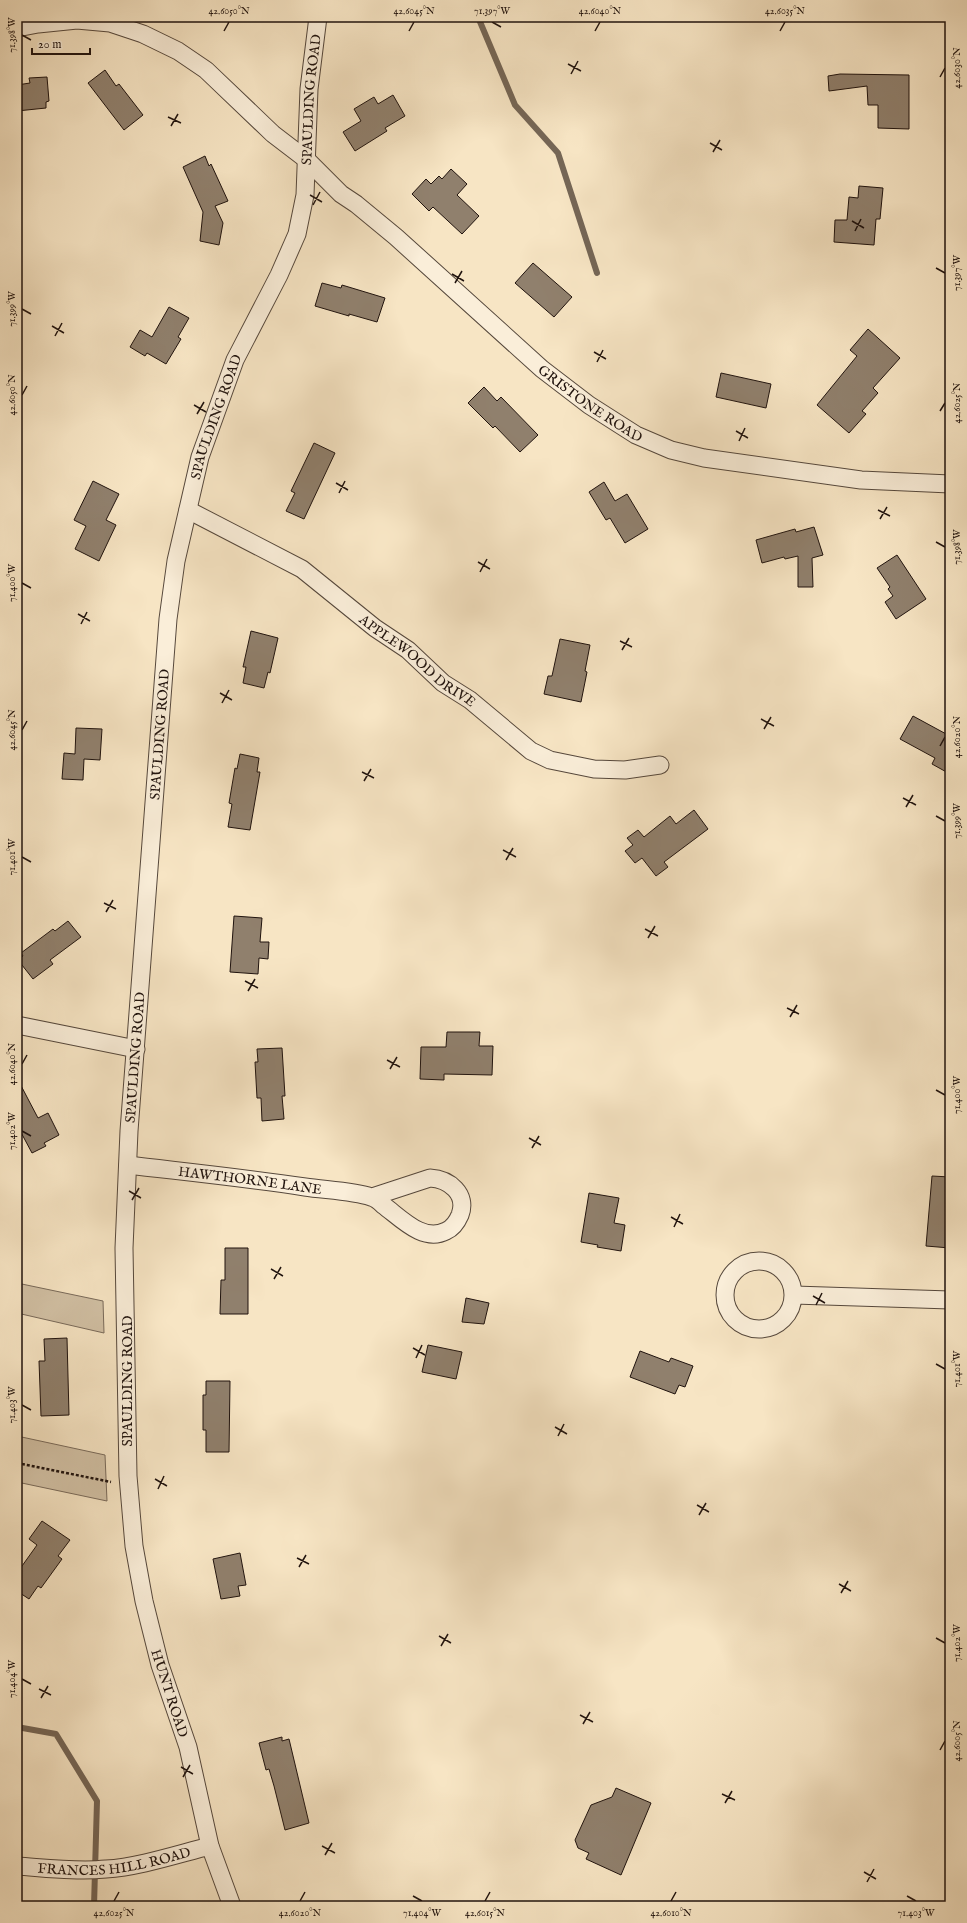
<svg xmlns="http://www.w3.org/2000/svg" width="967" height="1923" font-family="'IM FELL English',serif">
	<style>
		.green { fill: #d2c1a5; stroke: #796a5a }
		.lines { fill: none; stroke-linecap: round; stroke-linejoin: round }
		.stream { stroke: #756656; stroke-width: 6 }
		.building { fill: #90806d; stroke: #20130e }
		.street-casing { stroke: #56483c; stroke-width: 19 }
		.path { stroke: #20130e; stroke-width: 2.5; stroke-dasharray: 3 2; stroke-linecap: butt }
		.street { stroke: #faeed9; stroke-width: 17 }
		.ticks { fill: none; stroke: #20130e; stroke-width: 1.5 }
		.labels { text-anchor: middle; stroke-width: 3; stroke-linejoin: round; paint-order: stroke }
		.street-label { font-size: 14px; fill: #20130e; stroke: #faeed9 }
		.neatline { fill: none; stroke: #20130e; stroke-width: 1.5 }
		.ticks-label { font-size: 10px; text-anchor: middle; fill: #20130e }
	</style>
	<rect width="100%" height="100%" fill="#f7e5c4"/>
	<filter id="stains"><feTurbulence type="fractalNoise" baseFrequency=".005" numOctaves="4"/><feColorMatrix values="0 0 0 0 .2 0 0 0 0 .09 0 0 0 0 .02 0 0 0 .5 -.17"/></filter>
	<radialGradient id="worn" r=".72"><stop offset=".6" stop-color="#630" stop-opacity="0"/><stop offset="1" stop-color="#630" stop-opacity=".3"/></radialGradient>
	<g class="green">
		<path d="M 17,1283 L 103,1301 L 104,1333 L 17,1313 Z"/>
		<path d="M 17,1436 L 105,1455 L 107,1501 L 17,1482 Z"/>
	</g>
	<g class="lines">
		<g class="stream">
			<path d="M 478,17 L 515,105 L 558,153 L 597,273"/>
			<path d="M 17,1727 L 56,1734 L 97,1801 L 94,1906"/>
		</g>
	</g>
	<g class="building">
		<path d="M 105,70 L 116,86 L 119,84 L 143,115 L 124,130 L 88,83 Z"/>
		<path d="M 840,74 L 909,75 L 909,129 L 878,128 L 878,105 L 868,105 L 867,86 L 829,91 L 828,76 Z"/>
		<path d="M 47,77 L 49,101 L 46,102 L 46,108 L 17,111 L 17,85 L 30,83 L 29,78 Z"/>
		<path d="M 393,95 L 405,116 L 385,128 L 387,131 L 355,151 L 343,132 L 361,121 L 354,109 L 374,97 L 378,104 Z"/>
		<path d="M 205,156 L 209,166 L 211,164 L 228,201 L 215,206 L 223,223 L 219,245 L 200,241 L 203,212 L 183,167 Z"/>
		<path d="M 451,169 L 467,184 L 457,195 L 479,216 L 462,234 L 433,207 L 429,211 L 412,194 L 426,179 L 431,184 L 439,176 L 442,179 Z"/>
		<path d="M 859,186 L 883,188 L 880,219 L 876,219 L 874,245 L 834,242 L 835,220 L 847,220 L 849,197 L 858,198 Z"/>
		<path d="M 533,263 L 572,297 L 554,317 L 515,283 Z"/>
		<path d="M 322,283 L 341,288 L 342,285 L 385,298 L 377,322 L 349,314 L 349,316 L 315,306 Z"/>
		<path d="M 169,307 L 189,318 L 178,337 L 181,339 L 166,364 L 147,353 L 145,356 L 130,347 L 140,330 L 152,337 Z"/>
		<path d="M 868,329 L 900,358 L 873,388 L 878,393 L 862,411 L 866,414 L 849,433 L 817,405 L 857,356 L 850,350 Z"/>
		<path d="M 721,373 L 771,384 L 766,408 L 716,397 Z"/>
		<path d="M 484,387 L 497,401 L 501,397 L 538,435 L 520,452 L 495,426 L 493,428 L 468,403 Z"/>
		<path d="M 314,443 L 335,453 L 304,519 L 286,511 L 295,493 L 291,491 Z"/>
		<path d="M 93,481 L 119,494 L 106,520 L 116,525 L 99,561 L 75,549 L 86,526 L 74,520 Z"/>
		<path d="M 604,482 L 615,501 L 627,494 L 648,529 L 625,543 L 610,518 L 606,520 L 589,492 Z"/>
		<path d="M 814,527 L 823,555 L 812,558 L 813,587 L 798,587 L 798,556 L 785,559 L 784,557 L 762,563 L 756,540 L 795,529 L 796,532 Z"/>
		<path d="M 897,555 L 926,599 L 896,619 L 885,602 L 893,596 L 888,589 L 890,587 L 877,568 Z"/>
		<path d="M 251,631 L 278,638 L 270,673 L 268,672 L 264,688 L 243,683 L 246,667 L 243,667 Z"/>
		<path d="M 560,639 L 590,645 L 585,671 L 587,672 L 581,702 L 544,694 L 548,676 L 552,676 Z"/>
		<path d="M 913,716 L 948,735 L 950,731 L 950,774 L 932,764 L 935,758 L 900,739 Z"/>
		<path d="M 76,728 L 102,729 L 100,760 L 84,759 L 83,780 L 62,779 L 64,753 L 75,754 Z"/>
		<path d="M 240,754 L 259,758 L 257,772 L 260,772 L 250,830 L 228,827 L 232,804 L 229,803 L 235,768 L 237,769 Z"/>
		<path d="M 694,810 L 708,829 L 664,862 L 668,867 L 656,876 L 642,858 L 635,863 L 625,851 L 633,845 L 627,838 L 638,830 L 644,837 L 670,816 L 676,824 Z"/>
		<path d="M 234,916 L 262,918 L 260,942 L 269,942 L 268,959 L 259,958 L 258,974 L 230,972 Z"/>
		<path d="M 68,921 L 81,937 L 50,960 L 53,964 L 33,979 L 18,960 L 23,956 L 21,953 L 53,929 L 55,931 Z"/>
		<path d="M 447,1032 L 480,1032 L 479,1046 L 493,1046 L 492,1075 L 444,1074 L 444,1080 L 420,1079 L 421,1047 L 446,1047 Z"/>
		<path d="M 282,1048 L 285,1096 L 282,1096 L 284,1119 L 262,1121 L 261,1098 L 257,1098 L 255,1062 L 258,1062 L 257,1049 Z"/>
		<path d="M 17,1078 L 38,1118 L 48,1113 L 59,1135 L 44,1143 L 46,1146 L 32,1153 L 17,1125 Z"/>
		<path d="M 932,1176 L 950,1177 L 950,1248 L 926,1246 Z"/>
		<path d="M 589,1193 L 619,1198 L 614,1223 L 625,1225 L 621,1251 L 597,1247 L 598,1245 L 581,1242 Z"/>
		<path d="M 225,1248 L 248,1248 L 248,1314 L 220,1314 L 221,1280 L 225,1280 Z"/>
		<path d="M 466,1298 L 489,1303 L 484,1324 L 462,1322 Z"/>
		<path d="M 67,1338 L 69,1415 L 41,1416 L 39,1361 L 45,1361 L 44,1339 Z"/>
		<path d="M 428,1345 L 462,1352 L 456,1379 L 422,1372 Z"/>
		<path d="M 640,1351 L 669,1362 L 671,1358 L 693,1366 L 685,1387 L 679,1385 L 675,1394 L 630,1377 Z"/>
		<path d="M 206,1381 L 230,1381 L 229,1452 L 206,1452 L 206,1430 L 203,1430 L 203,1395 L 206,1395 Z"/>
		<path d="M 42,1521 L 70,1540 L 58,1556 L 62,1559 L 41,1588 L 38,1586 L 29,1599 L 17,1591 L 17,1573 L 37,1545 L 29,1539 Z"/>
		<path d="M 240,1553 L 246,1585 L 238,1586 L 240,1596 L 221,1599 L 213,1559 Z"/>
		<path d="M 282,1737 L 282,1741 L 289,1739 L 309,1823 L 285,1830 L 274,1786 L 269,1769 L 266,1770 L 259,1743 Z"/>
		<path d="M 616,1788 L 651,1803 L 621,1875 L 586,1859 L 589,1853 L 578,1848 L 575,1840 L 591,1805 L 612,1797 Z"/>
	</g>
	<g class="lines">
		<g class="street-casing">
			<g id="street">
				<path id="s1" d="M 17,28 L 38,24 L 77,20 L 110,23 L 143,34 L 178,51 L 206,70 L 273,134 L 307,160 L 341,194 L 356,204 L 396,237 L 542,369 L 589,405 L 636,435 L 671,450 L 704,458 L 861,480 L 950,484"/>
				<path id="s2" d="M 188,510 L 302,569 L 375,628 L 408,650 L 443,683 L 470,700 L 531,751 L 550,760 L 594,769 L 625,770 L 660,765"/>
				<path d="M 17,1025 L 136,1049"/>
				<path id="s3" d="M 128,1165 C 187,1172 246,1178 305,1187 C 324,1190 354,1191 371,1197 C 375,1198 380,1202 383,1205 C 401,1218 423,1243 446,1231 C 453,1228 457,1222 460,1215 C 468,1194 449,1179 430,1178 L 372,1197"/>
				<circle cx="759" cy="1295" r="34"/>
				<path d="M 794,1295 L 950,1300"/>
				<path id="s4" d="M 17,1866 C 46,1868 77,1872 106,1869 C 139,1867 178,1854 210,1846"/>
				<path id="s5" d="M 232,1906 L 210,1846 L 188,1747 L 160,1665 L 144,1601 L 134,1546 L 128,1476 L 124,1248 L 129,1131 L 168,619 L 176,561 L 200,457 L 235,360 L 279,275 L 297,234 L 305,195 L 309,89 L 318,17"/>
			</g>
		</g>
		<path class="path" d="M 17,1463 L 111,1482"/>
		<use href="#street" class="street"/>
	</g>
	<path class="ticks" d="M 492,22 L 501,27M 224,31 L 229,22M 409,31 L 414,22M 595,31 L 600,22M 780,31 L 785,22M 22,35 L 31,40M 568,64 L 581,71M 571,74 L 578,61M 940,77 L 945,68M 168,117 L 181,123M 171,126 L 178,114M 710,143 L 722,150M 713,152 L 720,140M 310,195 L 322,202M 313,205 L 320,192M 852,221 L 864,228M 855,231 L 861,219M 936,268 L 945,273M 452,274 L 464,281M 455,283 L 462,271M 22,309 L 31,314M 52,326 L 64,333M 55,336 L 62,323M 594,352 L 606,359M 597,362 L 603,350M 22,395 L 27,386M 194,405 L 206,412M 940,411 L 945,403M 197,414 L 204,402M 736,431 L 748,438M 739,441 L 745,428M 336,483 L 348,490M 339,493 L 345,481M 878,510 L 890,516M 880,519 L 887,507M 936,542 L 945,547M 478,562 L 490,569M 480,572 L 487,559M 22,583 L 31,588M 78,614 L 90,621M 81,624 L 87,612M 620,641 L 632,647M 622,650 L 629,638M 220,693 L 232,700M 222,703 L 229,690M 761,719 L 774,726M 764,729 L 771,717M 22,730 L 27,721M 940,746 L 945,737M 362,772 L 374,778M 364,781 L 371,769M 903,798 L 916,805M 906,807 L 913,795M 936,816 L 945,821M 503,850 L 516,857M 22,857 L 31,862M 506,860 L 513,848M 104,903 L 116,909M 106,912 L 113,900M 645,929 L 658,936M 648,938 L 655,926M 245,981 L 258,988M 248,991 L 255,979M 787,1008 L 799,1014M 790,1017 L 797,1005M 387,1060 L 400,1067M 22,1064 L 27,1055M 390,1069 L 397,1057M 936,1090 L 945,1095M 22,1131 L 31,1136M 529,1138 L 541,1145M 532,1148 L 539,1136M 129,1191 L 141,1198M 132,1200 L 139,1188M 671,1217 L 683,1224M 674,1227 L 680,1214M 271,1269 L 283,1276M 274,1279 L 281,1267M 813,1296 L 825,1303M 816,1305 L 822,1293M 413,1348 L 425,1355M 416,1358 L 422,1345M 936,1364 L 945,1369M 22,1405 L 31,1410M 555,1427 L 567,1434M 558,1436 L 564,1424M 155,1479 L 167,1486M 158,1489 L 164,1476M 697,1505 L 709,1512M 699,1515 L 706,1503M 297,1558 L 309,1564M 299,1567 L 306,1555M 839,1584 L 851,1591M 841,1593 L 848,1581M 439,1636 L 451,1643M 936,1638 L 945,1643M 441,1646 L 448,1634M 22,1679 L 31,1684M 39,1689 L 51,1695M 41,1698 L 48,1686M 580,1715 L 593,1722M 583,1724 L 590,1712M 940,1750 L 945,1741M 181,1767 L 193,1774M 183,1777 L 190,1765M 722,1794 L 735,1800M 725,1803 L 732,1791M 322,1846 L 335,1853M 325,1855 L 332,1843M 864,1872 L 876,1879M 867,1882 L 874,1869M 413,1896 L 422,1901M 907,1896 L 916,1901M 114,1901 L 119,1892M 300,1901 L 305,1892M 485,1901 L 490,1892M 671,1901 L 676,1892"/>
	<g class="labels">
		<g class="street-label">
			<text dy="5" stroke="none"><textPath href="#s5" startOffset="1847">SPAULDING ROAD</textPath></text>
			<text dy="5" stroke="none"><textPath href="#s1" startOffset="711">GRISTONE ROAD</textPath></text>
			<text dy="5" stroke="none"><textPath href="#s5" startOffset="1511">SPAULDING ROAD</textPath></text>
			<text dy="5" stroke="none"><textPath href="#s2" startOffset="276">APPLEWOOD DRIVE</textPath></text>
			<text dy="5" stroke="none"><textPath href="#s5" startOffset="1187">SPAULDING ROAD</textPath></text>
			<text dy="5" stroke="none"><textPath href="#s5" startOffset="863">SPAULDING ROAD</textPath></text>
			<text dy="5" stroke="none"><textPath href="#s3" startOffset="123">HAWTHORNE LANE</textPath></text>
			<text transform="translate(127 1381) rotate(-90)" y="5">SPAULDING ROAD</text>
			<text transform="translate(170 1693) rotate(72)" y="5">HUNT ROAD</text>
			<text dy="5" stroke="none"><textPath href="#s4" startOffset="98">FRANCES HILL ROAD</textPath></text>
		</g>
	</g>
	<rect width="967" height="1923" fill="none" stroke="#f7e5c4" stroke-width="44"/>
	<path d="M32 48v6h58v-6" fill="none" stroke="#20130e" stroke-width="2"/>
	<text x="38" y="48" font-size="12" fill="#20130e" stroke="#faeed9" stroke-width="3" paint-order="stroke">20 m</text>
	<rect x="22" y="22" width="923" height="1879" class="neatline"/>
	<g class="ticks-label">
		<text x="229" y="14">42.6050°N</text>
		<text x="414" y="14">42.6045°N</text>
		<text x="492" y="14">71.397°W</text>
		<text x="600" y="14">42.6040°N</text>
		<text x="785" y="14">42.6035°N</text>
		<text transform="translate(11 35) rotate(-90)" y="4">71.398°W</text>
		<text transform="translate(956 68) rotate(-90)" y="4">42.6030°N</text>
		<text transform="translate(956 273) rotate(-90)" y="4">71.397°W</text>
		<text transform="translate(11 309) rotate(-90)" y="4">71.399°W</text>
		<text transform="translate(11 395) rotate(-90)" y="4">42.6050°N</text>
		<text transform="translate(956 403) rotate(-90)" y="4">42.6025°N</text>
		<text transform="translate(956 547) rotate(-90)" y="4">71.398°W</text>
		<text transform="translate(11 583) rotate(-90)" y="4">71.400°W</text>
		<text transform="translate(11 730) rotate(-90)" y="4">42.6045°N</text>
		<text transform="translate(956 737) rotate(-90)" y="4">42.6020°N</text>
		<text transform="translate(956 821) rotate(-90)" y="4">71.399°W</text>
		<text transform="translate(11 857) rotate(-90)" y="4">71.401°W</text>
		<text transform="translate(11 1064) rotate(-90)" y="4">42.6040°N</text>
		<text transform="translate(956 1095) rotate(-90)" y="4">71.400°W</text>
		<text transform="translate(11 1131) rotate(-90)" y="4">71.402°W</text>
		<text transform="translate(956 1369) rotate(-90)" y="4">71.401°W</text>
		<text transform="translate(11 1405) rotate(-90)" y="4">71.403°W</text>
		<text transform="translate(956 1643) rotate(-90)" y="4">71.402°W</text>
		<text transform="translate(11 1679) rotate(-90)" y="4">71.404°W</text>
		<text transform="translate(956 1741) rotate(-90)" y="4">42.6005°N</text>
		<text x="114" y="1916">42.6025°N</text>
		<text x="300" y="1916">42.6020°N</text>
		<text x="422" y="1916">71.404°W</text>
		<text x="485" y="1916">42.6015°N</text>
		<text x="671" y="1916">42.6010°N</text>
		<text x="916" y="1916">71.403°W</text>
	</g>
	<rect width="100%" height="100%" filter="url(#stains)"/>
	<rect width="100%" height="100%" fill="url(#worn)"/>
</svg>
